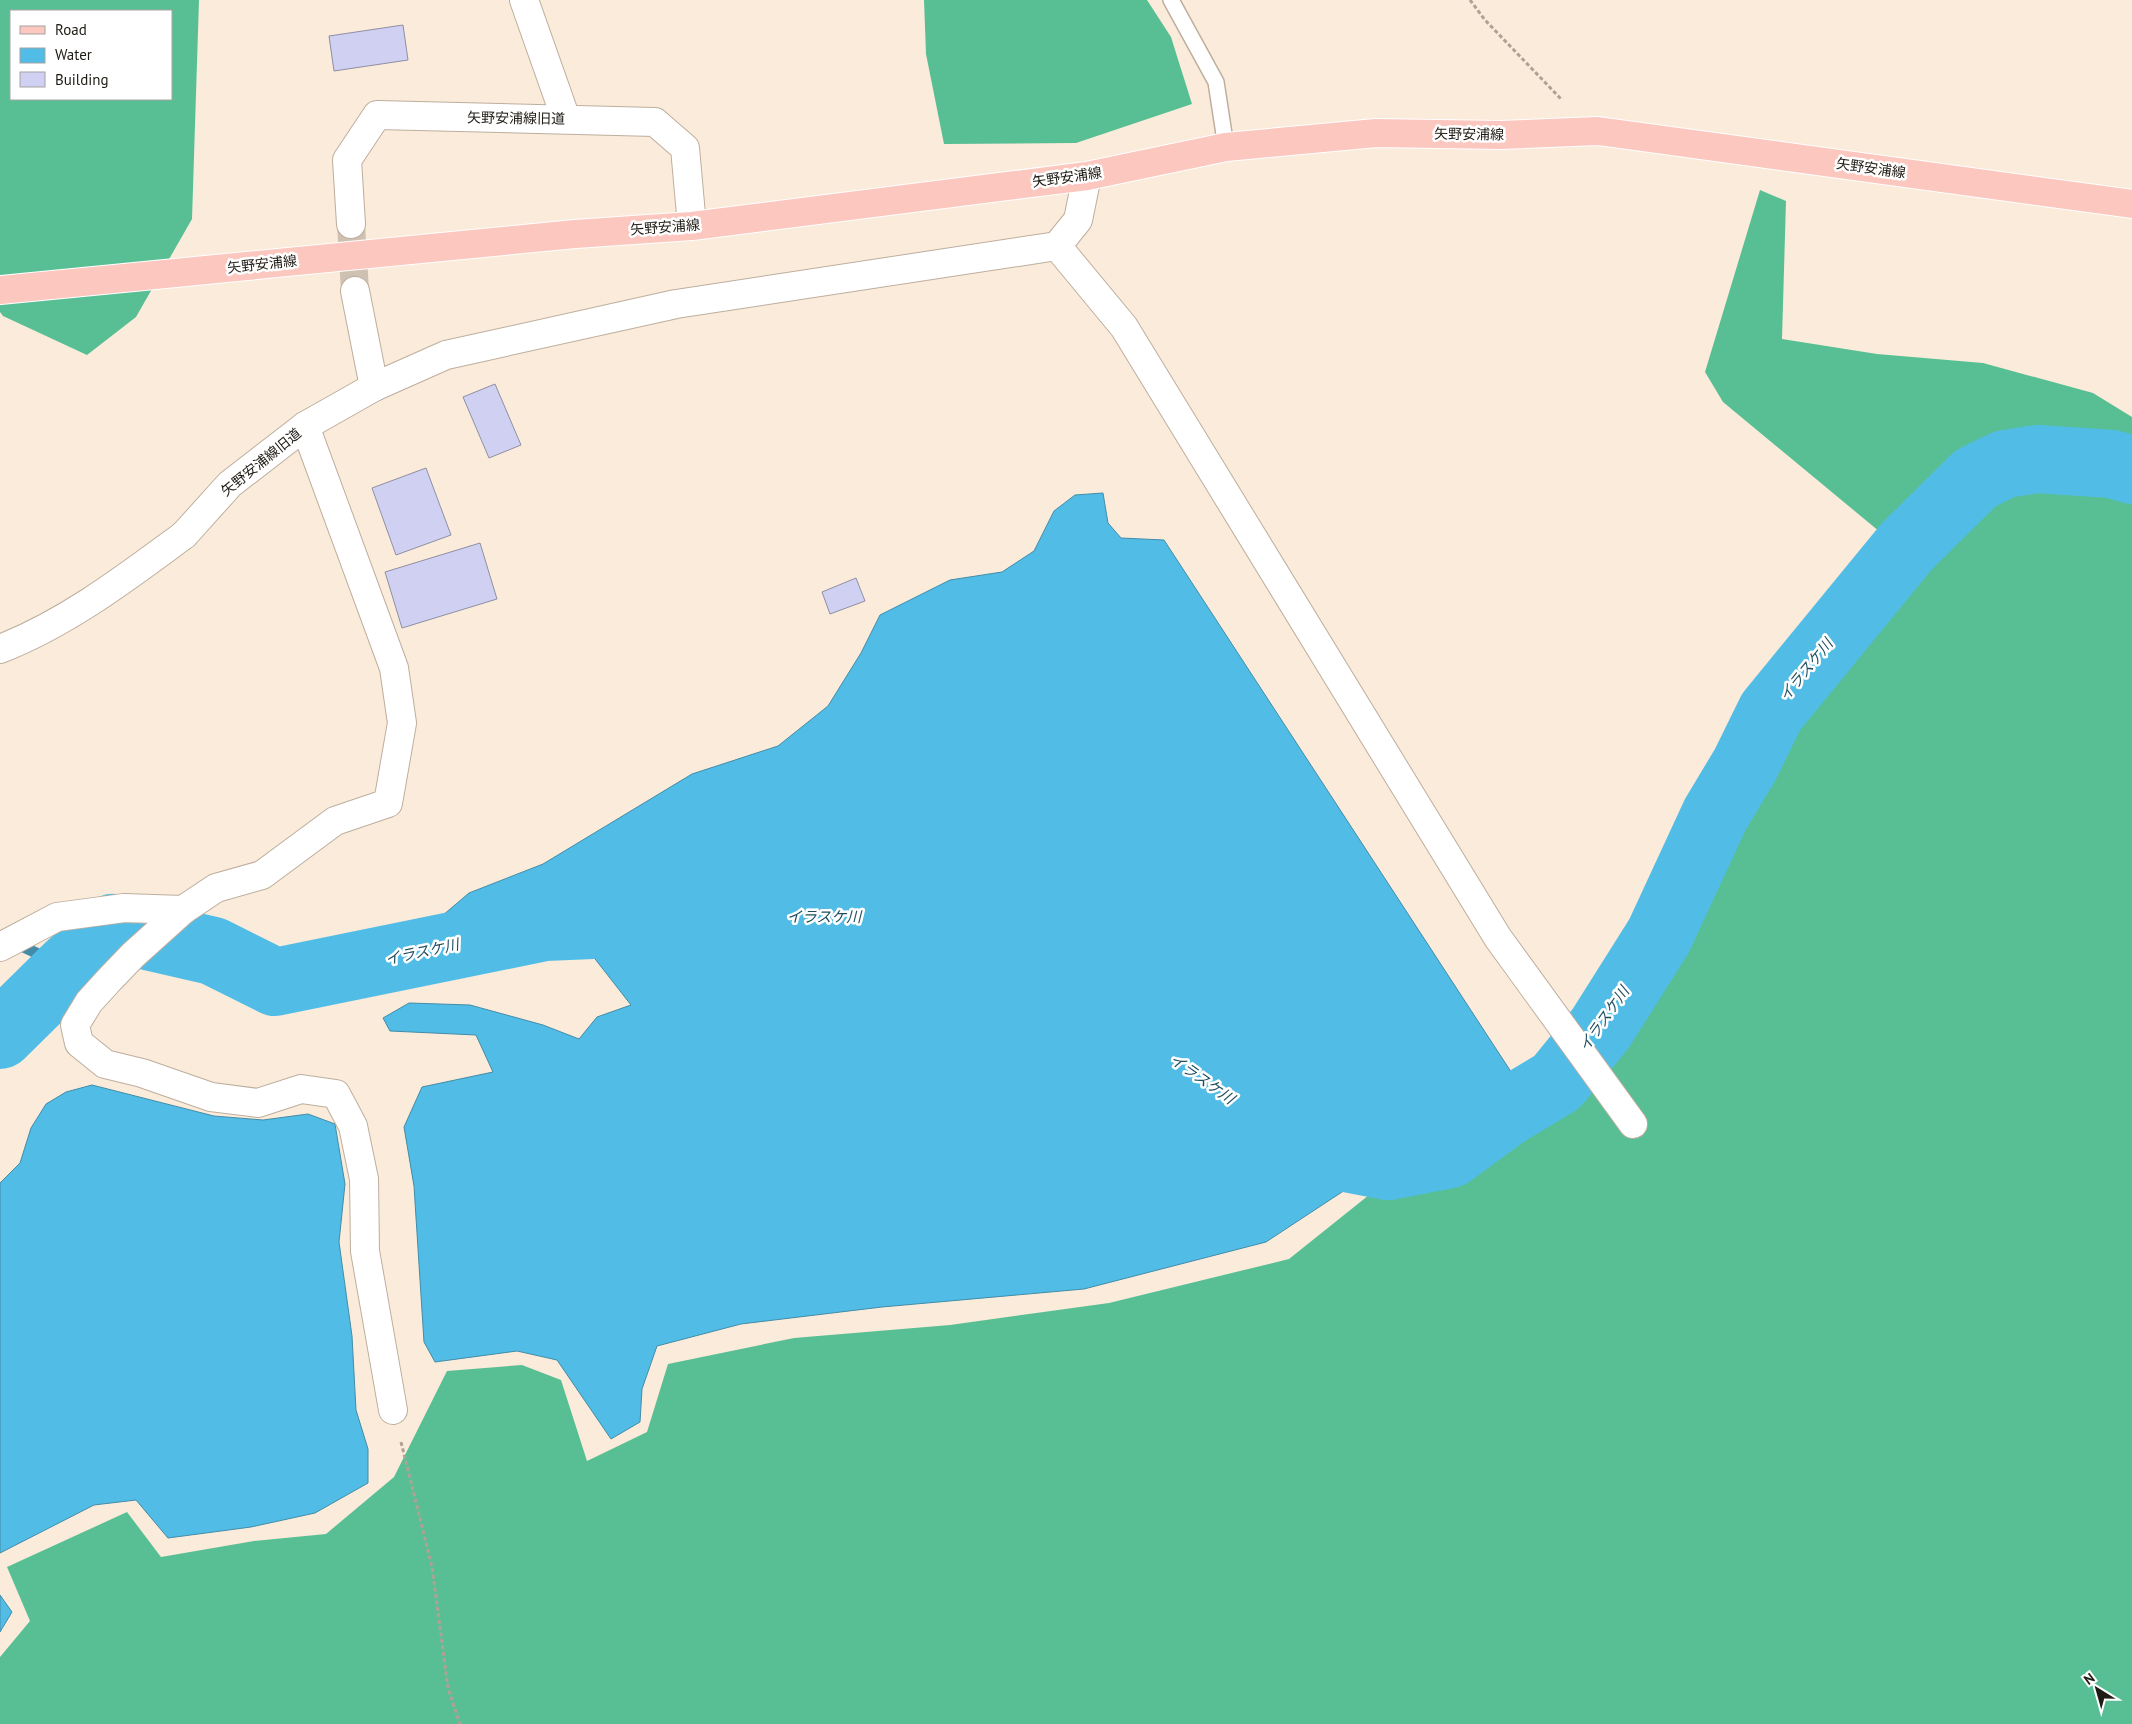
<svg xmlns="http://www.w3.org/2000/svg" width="2132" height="1724" font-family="'PT Sans','Noto Sans JP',sans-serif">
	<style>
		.forest { fill: #58bf95; fill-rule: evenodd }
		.water { fill: #51bde7; stroke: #428ca8 }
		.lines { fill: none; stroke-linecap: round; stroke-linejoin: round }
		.stream { stroke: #428ca8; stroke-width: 11 }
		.river { stroke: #51bde7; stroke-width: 68 }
		.building { fill: #d0d0f2; stroke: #8e8fa2 }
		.minor-tunnel { stroke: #cfc1b2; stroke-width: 28; stroke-dasharray: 28 14; stroke-linecap: butt }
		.service-casing { stroke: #bdae9e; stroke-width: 18 }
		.minor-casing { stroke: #bdae9e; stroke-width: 30 }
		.tertiary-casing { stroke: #bdae9e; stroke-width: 30 }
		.primary-casing { stroke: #fff; stroke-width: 30 }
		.path { stroke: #aea295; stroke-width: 3; stroke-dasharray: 4 2.5; stroke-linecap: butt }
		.service { stroke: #fff; stroke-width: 15 }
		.minor { stroke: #fff; stroke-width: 28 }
		.tertiary { stroke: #fff; stroke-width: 28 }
		.primary { stroke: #fbc7bf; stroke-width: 28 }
		.labels { text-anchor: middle; stroke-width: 5; stroke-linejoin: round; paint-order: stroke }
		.street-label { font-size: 14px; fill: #1f1a14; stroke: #fff }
		.water-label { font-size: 15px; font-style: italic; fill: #214f61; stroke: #fff }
	</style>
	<rect width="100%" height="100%" fill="#fbebda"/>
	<g class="forest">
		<path d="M 0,0 L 199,0 L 192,219 L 136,317 L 87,355 L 3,316 L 0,312 ZM 11,11 L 171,11 L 171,99 L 11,99 Z"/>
		<path d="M 924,0 L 1147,0 L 1171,37 L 1192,104 L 1076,143 L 944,144 L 926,54 Z"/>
		<path d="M 1760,190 L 1786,201 L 1782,339 L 1877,354 L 1983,363 L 2093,393 L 2132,417 L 2132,1724 L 0,1724 L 0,1657 L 30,1621 L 7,1567 L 127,1512 L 161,1557 L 254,1541 L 326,1534 L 394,1477 L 447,1371 L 522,1365 L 561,1380 L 587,1461 L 647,1432 L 668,1364 L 794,1338 L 950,1325 L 1109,1303 L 1289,1259 L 1384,1183 L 1476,1150 L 1548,1105 L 1618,1026 L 1665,946 L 1717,842 L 1826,659 L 1909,556 L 1723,402 L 1705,372 Z"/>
	</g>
	<g class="water">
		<path d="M 1103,493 L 1108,523 L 1121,538 L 1164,540 L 1519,1084 L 1445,1130 L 1400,1148 L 1345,1190 L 1266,1242 L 1084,1289 L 882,1307 L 741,1324 L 657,1346 L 642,1389 L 640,1422 L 611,1439 L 557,1360 L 517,1351 L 435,1362 L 424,1342 L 414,1186 L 404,1127 L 422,1087 L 493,1072 L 476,1035 L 390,1031 L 383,1018 L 409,1003 L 470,1005 L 543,1025 L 579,1039 L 597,1017 L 631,1005 L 592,955 L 564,941 L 482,923 L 429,927 L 469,893 L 543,864 L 692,774 L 778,746 L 828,706 L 861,653 L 880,615 L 950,580 L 1002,572 L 1034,551 L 1054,511 L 1075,495 Z"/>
		<path d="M 92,1085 L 214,1116 L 263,1120 L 308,1114 L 335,1124 L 345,1184 L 339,1242 L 352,1336 L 356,1410 L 368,1449 L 368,1483 L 315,1513 L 251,1527 L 168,1538 L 136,1500 L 94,1505 L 0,1553 L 0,1183 L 20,1163 L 31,1128 L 46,1104 L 66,1092 Z"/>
		<path d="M 0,1595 L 12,1612 L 0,1632 Z"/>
	</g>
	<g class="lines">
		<path class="stream" d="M 13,942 L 68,968"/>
		<g class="river">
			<path d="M 0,1035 L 68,968 L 113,928 L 213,951 L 275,982 L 545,927 L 616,924"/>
			<path d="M 1290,1137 L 1336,1156 L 1388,1166 L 1450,1154 L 1507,1112 L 1557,1082 L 1601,1028 L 1659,936 L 1715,815 L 1745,765 L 1771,712 L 1907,546 L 1976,478 L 2005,464 L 2037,459 L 2112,464 L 2132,470"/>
		</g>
	</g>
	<g class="building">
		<path d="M 403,25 L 408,60 L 334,71 L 329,36 Z"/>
		<path d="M 495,384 L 521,445 L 489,458 L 463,397 Z"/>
		<path d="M 426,468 L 451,535 L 396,555 L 372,488 Z"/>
		<path d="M 480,543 L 497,599 L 402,628 L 385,572 Z"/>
		<path d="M 856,578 L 865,601 L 830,614 L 822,592 Z"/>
	</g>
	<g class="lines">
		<path class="minor-tunnel" d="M 351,224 L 355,291"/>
		<g class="service-casing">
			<path id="service" d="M 1171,0 L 1216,82 L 1226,147"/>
		</g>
		<g class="minor-casing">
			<g id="minor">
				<path d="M 524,0 L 566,119"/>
				<path d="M 351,224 L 347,160 L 377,115 L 655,122 L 685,148 L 692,226"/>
				<path d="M 1057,246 L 1124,327 L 1498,938 L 1633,1124"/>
				<path d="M 355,291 L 374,387"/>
				<path d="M 305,426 L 394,668 L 402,723 L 388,803 L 335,821 L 262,875 L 216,888 L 183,910 L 133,955 L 109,980 L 89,1002 L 75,1025 L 79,1043 L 105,1064 L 142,1073 L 211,1097 L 258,1103 L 301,1089 L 336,1094 L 353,1126 L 364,1179 L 365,1251 L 393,1410"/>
				<path d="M 184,535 L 230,484 L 305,426 L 374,387 L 446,355 L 676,304 L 1057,246 L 1078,220 L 1087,176"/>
				<path d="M 0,947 L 57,917 L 124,908 L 183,910"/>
			</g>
		</g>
		<g class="tertiary-casing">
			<path id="tertiary" d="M 0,649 C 67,623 127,577 184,535"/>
		</g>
		<g class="primary-casing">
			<path id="primary" d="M 0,290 L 575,234 L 692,226 L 1087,176 L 1226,147 L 1376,133 L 1500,135 L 1598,131 L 2132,204"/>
		</g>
		<g class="path">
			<path d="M 1470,0 L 1485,20 L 1561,99"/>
			<path d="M 401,1442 L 432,1567 L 448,1688 L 460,1724"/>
		</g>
		<use href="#service" class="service"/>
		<use href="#minor" class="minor"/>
		<use href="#tertiary" class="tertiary"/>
		<use href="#primary" class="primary"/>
	</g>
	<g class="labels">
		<g class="street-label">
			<text transform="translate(516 118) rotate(1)" y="5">矢野安浦線旧道</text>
			<text transform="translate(1469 134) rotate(1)" y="5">矢野安浦線</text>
			<text transform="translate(1871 168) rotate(8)" y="5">矢野安浦線</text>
			<text transform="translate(1067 177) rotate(-8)" y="5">矢野安浦線</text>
			<text transform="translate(665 227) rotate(-4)" y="5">矢野安浦線</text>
			<text transform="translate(262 264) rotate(-6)" y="5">矢野安浦線</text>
			<text transform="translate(261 462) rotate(-39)" y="5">矢野安浦線旧道</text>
		</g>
		<g class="water-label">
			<text transform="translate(1806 670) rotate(-51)" y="5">イラスケ川</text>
			<text x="824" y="922">イラスケ川</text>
			<text transform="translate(422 952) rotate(-12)" y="5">イラスケ川</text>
			<text transform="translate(1604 1019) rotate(-55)" y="5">イラスケ川</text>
			<text transform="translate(1202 1079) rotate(35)" y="5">イラスケ川</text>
		</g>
	</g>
	<rect x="10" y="10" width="162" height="90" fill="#ffffff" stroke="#a5a3a1"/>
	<rect x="20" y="26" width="25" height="8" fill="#fbc7bf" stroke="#a5a3a1"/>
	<text x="55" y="35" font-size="15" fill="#1f1a14">Road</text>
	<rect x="20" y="48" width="25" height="15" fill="#51bde7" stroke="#a5a3a1"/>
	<text x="55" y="60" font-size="15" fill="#1f1a14">Water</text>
	<rect x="20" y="72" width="25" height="15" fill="#d0d0f2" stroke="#a5a3a1"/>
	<text x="55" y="85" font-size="15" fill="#1f1a14">Building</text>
	<g transform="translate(2097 1689) rotate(323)" stroke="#ffffff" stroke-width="4" paint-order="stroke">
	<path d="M0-4L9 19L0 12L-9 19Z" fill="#1f1a14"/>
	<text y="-8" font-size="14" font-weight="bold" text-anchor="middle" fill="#1f1a14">N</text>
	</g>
</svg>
